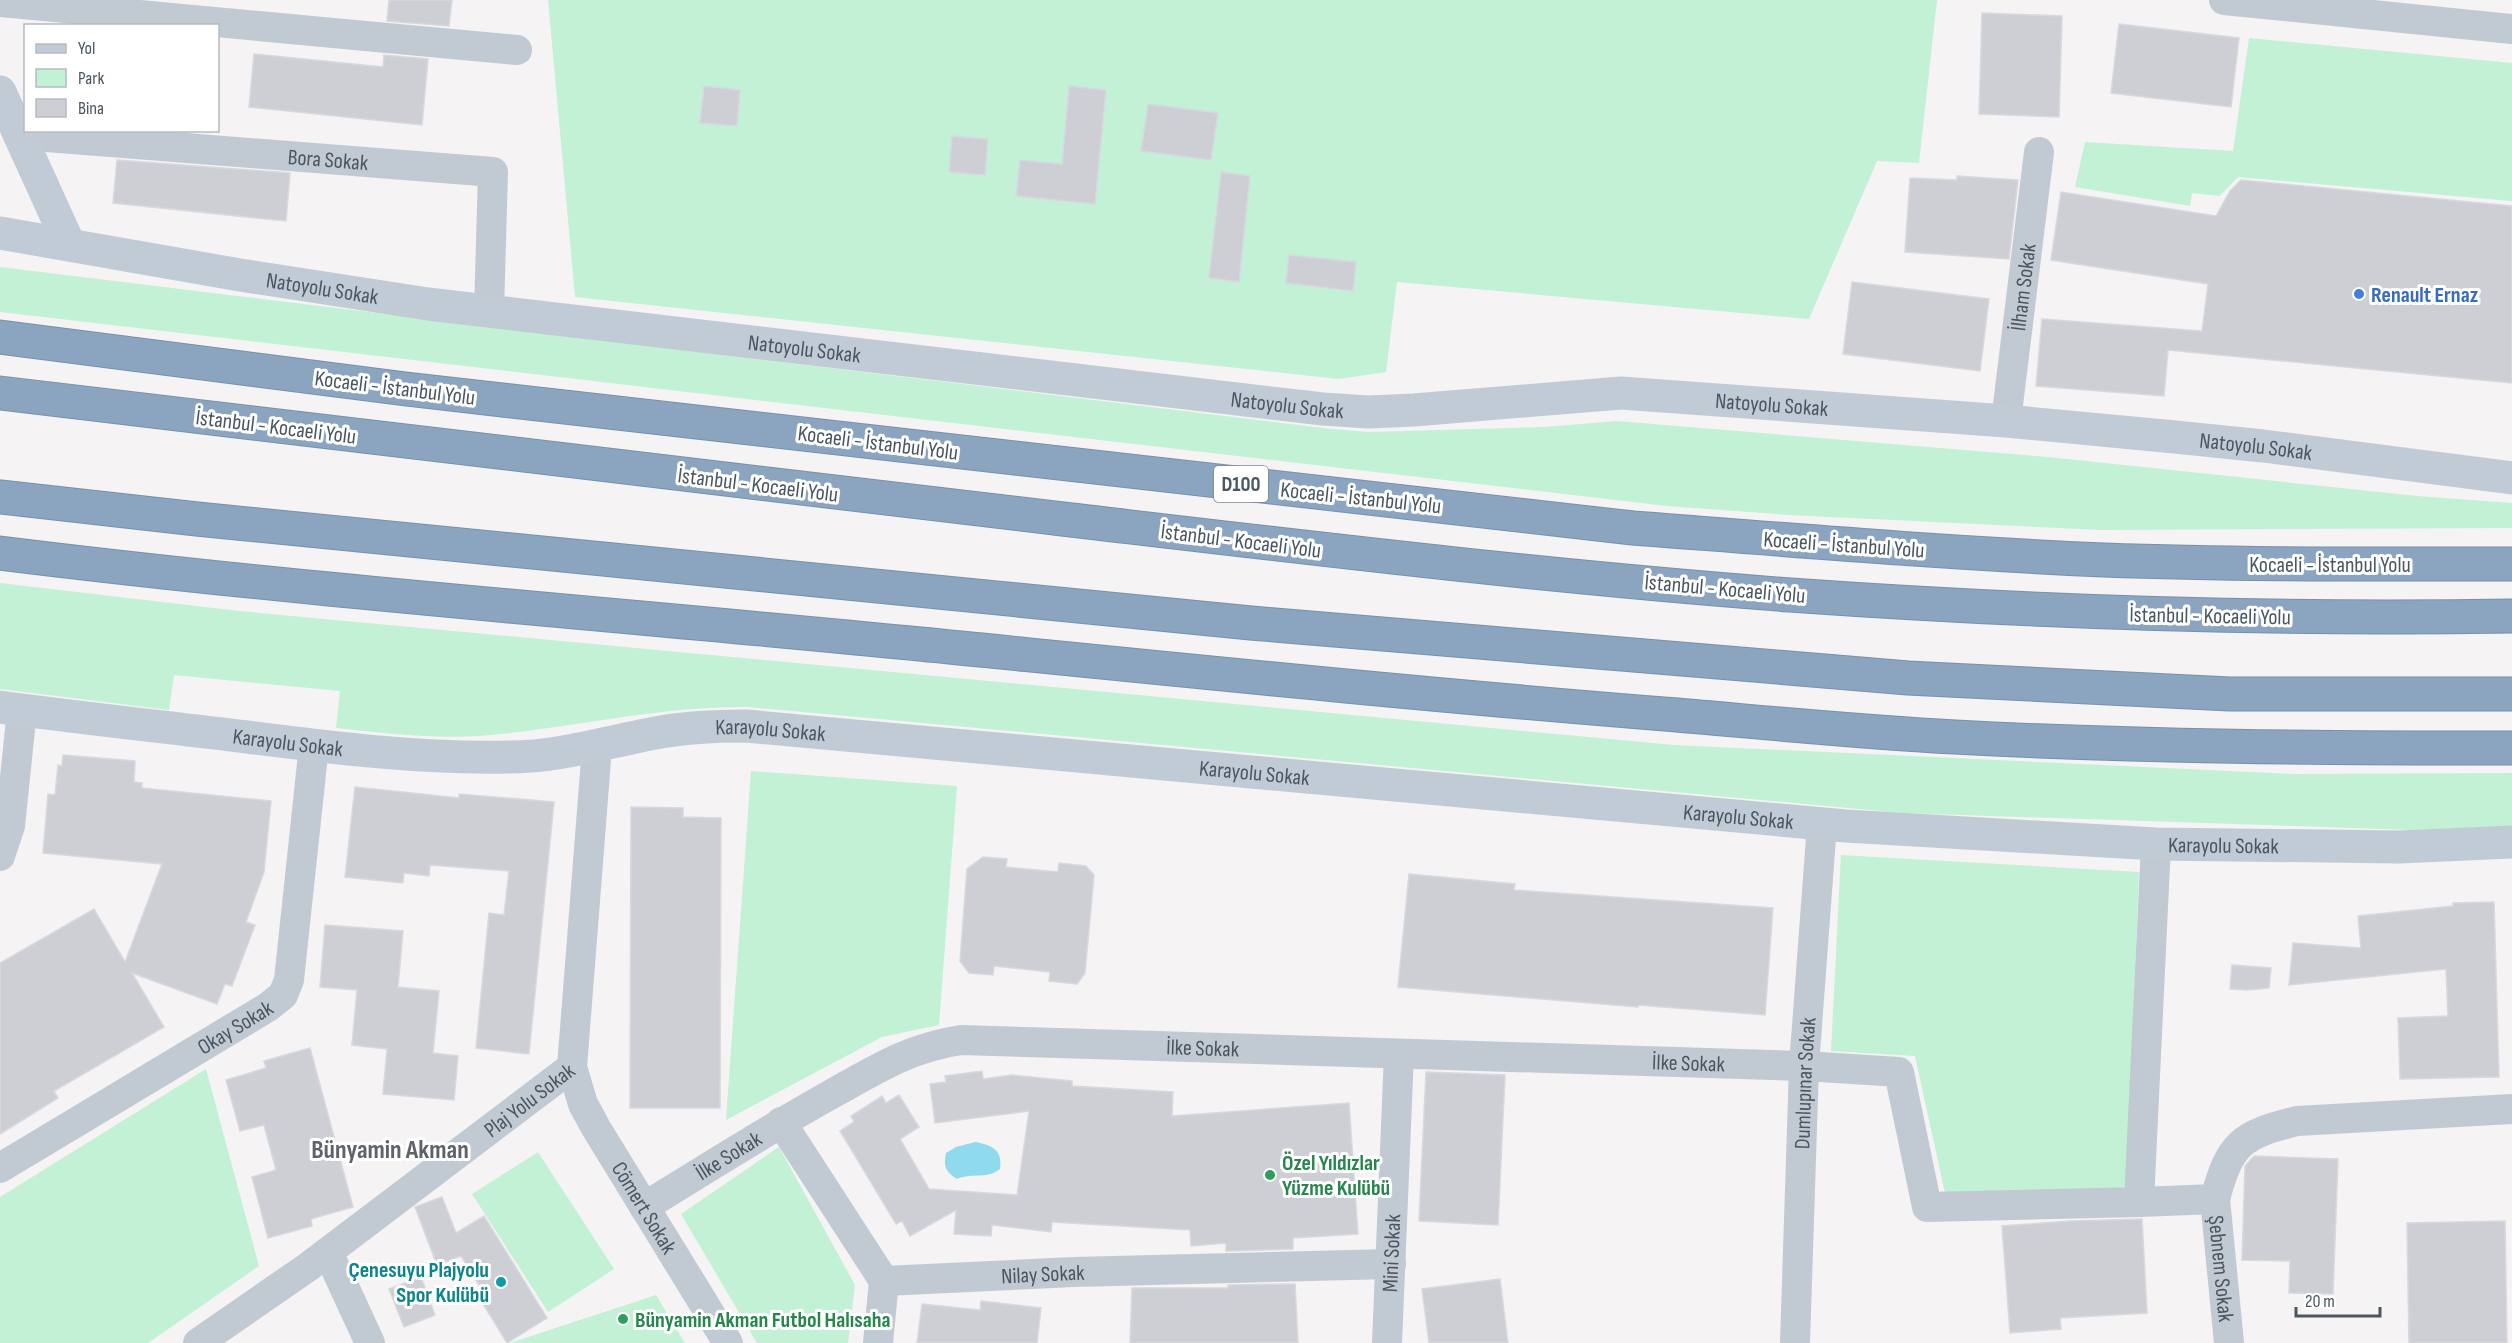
<svg xmlns="http://www.w3.org/2000/svg" width="2512" height="1343" font-family="'Sofia Sans Condensed',sans-serif">
	<style>
		.green { fill: #c3f1d5 }
		.water { fill: #90daee }
		.building { fill: #cdcfd5; stroke: #d7d9de; stroke-width: 1.5 }
		.lines { fill: none; stroke-linecap: round; stroke-linejoin: round }
		.highway-casing { stroke: #7690ad; stroke-width: 35 }
		.street { stroke: #c1cad2; stroke-width: 30 }
		.secondary { stroke: #c1cbd6; stroke-width: 33 }
		.highway { stroke: #8ba5c1; stroke-width: 33 }
		.shop-dot { fill: #3f7fe0; stroke: #fff; stroke-width: 2 }
		.leisure-dot { fill: #2e9e5b; stroke: #fff; stroke-width: 2 }
		.culture-dot { fill: #0f9aa8; stroke: #fff; stroke-width: 2 }
		.labels { text-anchor: middle; stroke-width: 6; stroke-linejoin: round; paint-order: stroke }
		.shield { fill: #fff; stroke: #808990; stroke-width: 1.5 }
		.shield-label { font-size: 21px; font-weight: bold; fill: #4a5661 }
		.street-label { font-size: 22px; fill: #4a5661; stroke: #fff }
		.shop-label { font-size: 22px; font-weight: bold; fill: #366cbe; stroke: #fff; text-anchor: start }
		.leisure-label { font-size: 22px; font-weight: bold; fill: #27864d; stroke: #fff; text-anchor: start }
		.culture-label { font-size: 22px; font-weight: bold; fill: #0d838f; stroke: #fff; text-anchor: end }
		.quarter-label { font-size: 26px; font-weight: bold; fill: #5f6368; stroke: #fff }
	</style>
	<rect width="100%" height="100%" fill="#f5f3f3"/>
	<g class="green">
		<path d="M 548,0 L 1937,0 L 1919,163 L 1877,161 L 1809,319 L 1397,282 L 1386,372 L 1339,379 L 575,297 Z"/>
		<path d="M 2249,38 L 2512,63 L 2512,201 L 2238,177 L 2220,196 L 2192,193 L 2190,206 L 2075,187 L 2085,142 L 2233,151 Z"/>
		<path d="M 0,267 L 1332,429 L 1369,432 L 1545,427 L 1617,421 L 2048,457 L 2417,496 L 2512,503 L 2512,528 L 2101,530 L 1789,515 L 1667,506 L 0,312 Z"/>
		<path d="M 0,583 L 239,611 L 1674,745 L 2295,774 L 2512,773 L 2512,826 L 2412,830 L 1903,813 L 748,707 C 657,706 568,729 478,736 C 432,739 382,733 336,728 L 340,691 L 174,675 L 169,710 L 0,689 Z"/>
		<path d="M 751,771 L 957,786 L 939,1025 L 882,1037 L 726,1120 Z"/>
		<path d="M 1841,855 L 2139,872 L 2126,1194 L 1945,1193 L 1915,1056 L 1831,1051 Z"/>
		<path d="M 206,1069 L 259,1266 L 148,1343 L 0,1343 L 0,1197 Z"/>
		<path d="M 779,1147 L 855,1285 L 848,1343 L 757,1343 L 681,1214 Z"/>
		<path d="M 538,1152 L 614,1269 L 548,1312 L 472,1194 Z"/>
		<path d="M 656,1295 L 685,1343 L 510,1343 Z"/>
	</g>
	<path class="water" d="M 975,1142 C 992,1145 1003,1150 1000,1169 C 986,1180 973,1172 957,1179 C 946,1172 943,1167 946,1153 L 956,1147 Z"/>
	<g class="building">
		<path d="M 389,0 L 452,0 L 449,26 L 387,21 Z"/>
		<path d="M 1982,13 L 2062,16 L 2059,117 L 1979,114 Z"/>
		<path d="M 2119,24 L 2239,38 L 2231,107 L 2111,93 Z"/>
		<path d="M 254,54 L 383,67 L 384,55 L 428,59 L 422,125 L 249,107 Z"/>
		<path d="M 704,86 L 740,90 L 737,126 L 700,123 Z"/>
		<path d="M 1069,86 L 1106,90 L 1095,204 L 1016,196 L 1020,160 L 1062,164 Z"/>
		<path d="M 1148,104 L 1218,113 L 1211,160 L 1141,151 Z"/>
		<path d="M 952,136 L 988,139 L 985,175 L 949,172 Z"/>
		<path d="M 117,160 L 290,173 L 286,221 L 113,203 Z"/>
		<path d="M 1221,172 L 1250,176 L 1239,282 L 1209,278 Z"/>
		<path d="M 1957,176 L 2018,180 L 2009,259 L 1905,252 L 1910,178 L 1957,180 Z"/>
		<path d="M 2241,180 L 2512,206 L 2512,383 L 2168,350 L 2164,396 L 2036,386 L 2042,319 L 2202,331 L 2208,284 L 2051,260 L 2061,192 L 2216,216 L 2230,191 Z"/>
		<path d="M 1289,255 L 1356,262 L 1353,291 L 1286,283 Z"/>
		<path d="M 1852,282 L 1989,299 L 1980,371 L 1843,354 Z"/>
		<path d="M 63,755 L 135,761 L 134,782 L 142,783 L 142,788 L 271,801 L 264,872 L 246,922 L 255,925 L 232,986 L 225,984 L 217,1004 L 132,973 L 164,1027 L 54,1091 L 58,1098 L 0,1134 L 0,963 L 94,909 L 125,962 L 162,864 L 43,853 L 48,794 L 55,795 L 58,765 L 62,766 Z"/>
		<path d="M 355,787 L 459,798 L 459,794 L 554,802 L 529,1054 L 476,1048 L 489,913 L 504,915 L 509,871 L 430,865 L 429,876 L 404,873 L 403,883 L 345,877 Z"/>
		<path d="M 631,807 L 683,808 L 683,817 L 721,818 L 720,1108 L 630,1108 Z"/>
		<path d="M 983,857 L 1007,859 L 1006,867 L 1058,872 L 1059,863 L 1086,866 L 1094,875 L 1085,973 L 1077,984 L 1049,981 L 1050,972 L 994,966 L 993,975 L 969,973 L 960,961 L 967,869 Z"/>
		<path d="M 1409,874 L 1515,884 L 1514,890 L 1773,908 L 1765,1015 L 1638,1005 L 1638,1007 L 1398,987 Z"/>
		<path d="M 2494,902 L 2499,1077 L 2400,1079 L 2398,1018 L 2448,1016 L 2446,969 L 2289,985 L 2293,943 L 2361,948 L 2358,916 L 2453,906 L 2453,903 Z"/>
		<path d="M 325,925 L 403,931 L 398,987 L 439,991 L 433,1053 L 458,1056 L 454,1100 L 383,1094 L 387,1049 L 352,1045 L 357,990 L 320,987 Z"/>
		<path d="M 2232,965 L 2271,968 L 2269,988 L 2247,990 L 2230,989 Z"/>
		<path d="M 310,1048 L 353,1207 L 311,1219 L 312,1226 L 268,1238 L 252,1177 L 276,1170 L 264,1125 L 240,1131 L 226,1080 L 266,1068 L 264,1061 Z"/>
		<path d="M 982,1071 L 983,1079 L 1012,1075 L 1072,1081 L 1072,1086 L 1173,1092 L 1172,1116 L 1349,1103 L 1358,1234 L 1293,1238 L 1293,1249 L 1226,1251 L 1226,1243 L 1191,1246 L 1190,1230 L 1052,1222 L 1051,1232 L 992,1225 L 991,1236 L 954,1234 L 956,1210 L 910,1236 L 902,1221 L 896,1224 L 840,1131 L 854,1122 L 851,1116 L 882,1096 L 886,1103 L 899,1095 L 919,1127 L 900,1139 L 929,1189 L 1017,1195 L 1029,1111 L 935,1123 L 930,1084 L 946,1082 L 945,1076 Z"/>
		<path d="M 1426,1072 L 1505,1075 L 1498,1225 L 1419,1221 Z"/>
		<path d="M 2254,1156 L 2338,1159 L 2333,1294 L 2289,1293 L 2290,1261 L 2242,1260 L 2245,1166 Z"/>
		<path d="M 442,1197 L 456,1233 L 484,1216 L 547,1318 L 507,1343 L 480,1299 L 486,1296 L 461,1256 L 437,1265 L 415,1207 Z"/>
		<path d="M 2142,1219 L 2147,1313 L 2060,1318 L 2061,1329 L 2010,1333 L 2002,1226 L 2070,1221 Z"/>
		<path d="M 2505,1221 L 2507,1343 L 2409,1343 L 2407,1223 Z"/>
		<path d="M 421,1277 L 435,1315 L 404,1327 L 389,1289 Z"/>
		<path d="M 1500,1279 L 1508,1343 L 1429,1343 L 1422,1289 Z"/>
		<path d="M 1295,1284 L 1298,1343 L 1130,1343 L 1132,1288 L 1228,1288 L 1228,1285 Z"/>
		<path d="M 981,1301 L 1041,1308 L 1037,1343 L 917,1343 L 922,1304 L 980,1310 Z"/>
	</g>
	<g class="lines">
		<g class="highway-casing">
			<g id="highway">
				<path d="M 0,337 L 406,389 L 1633,528 C 1790,540 1946,553 2104,560 C 2240,565 2376,564 2512,564"/>
				<path d="M 0,393 C 357,436 714,479 1071,520 C 1310,548 1549,577 1790,595 C 2030,612 2271,620 2512,616"/>
				<path d="M 0,497 L 197,519 L 1251,623 L 1908,678 L 2230,694 L 2512,694"/>
				<path d="M 0,553 C 306,591 614,614 920,644 C 1172,669 1424,695 1677,715 C 1770,723 1862,732 1955,737 C 2141,747 2326,748 2512,748"/>
			</g>
		</g>
		<g class="street">
			<path d="M 2224,0 L 2512,29"/>
			<path d="M 0,2 L 517,50"/>
			<path id="s1" d="M 21,135 L 493,172 L 489,311"/>
			<path id="s2" d="M 2006,421 L 2039,152"/>
			<path id="s3" d="M 597,747 L 572,1067 L 583,1104 L 596,1128 L 728,1343"/>
			<path d="M 0,856 L 10,826 L 22,710"/>
			<path d="M 781,1122 L 884,1281"/>
			<path id="s4" d="M 0,1168 L 268,1007 L 283,995 L 289,980 L 314,745"/>
			<path d="M 2215,1199 C 2230,1143 2241,1135 2297,1121 L 2512,1109"/>
			<path id="s5" d="M 2139,1202 L 2215,1199 L 2229,1343"/>
			<path id="s6" d="M 644,1207 C 706,1169 767,1130 830,1095 C 875,1070 908,1048 961,1040 L 1804,1066 L 1899,1072 L 1927,1207 L 2139,1202 L 2156,844"/>
			<path d="M 328,1252 L 370,1343"/>
			<path id="s7" d="M 884,1281 L 1074,1272 L 1391,1264"/>
			<path id="s8" d="M 198,1343 L 308,1267 L 572,1067"/>
			<path d="M 878,1343 L 884,1281"/>
			<path id="s9" d="M 1387,1343 L 1399,1054"/>
			<path id="s10" d="M 1795,1343 L 1804,1066 L 1822,824"/>
		</g>
		<g class="secondary">
			<path d="M 0,92 L 69,244"/>
			<path id="s11" d="M 0,233 L 240,275 L 428,304 L 1323,409 L 1368,412 L 1414,410 L 1621,393 L 2006,421 L 2175,437 L 2263,446 L 2512,478"/>
			<path id="s12" d="M 0,707 C 82,718 165,727 247,737 C 334,748 422,759 509,757 C 561,757 610,741 661,732 C 689,727 718,726 746,726 L 1846,826 L 2156,844 L 2399,847 L 2512,842"/>
		</g>
		<use href="#highway" class="highway"/>
	</g>
	<circle class="shop-dot" cx="2359" cy="294" r="6"/>
	<g class="leisure-dot">
		<circle cx="1270" cy="1175" r="6"/>
		<circle cx="623" cy="1319" r="6"/>
	</g>
	<circle class="culture-dot" cx="501" cy="1282" r="6"/>
	<g class="labels">
		<rect class="shield" x="1214" y="466" width="54" height="36" rx="4.5"/>
		<g class="shield-label">
			<text x="1241" y="491">D100</text>
		</g>
		<g class="street-label">
			<text dy="8" stroke="none"><textPath href="#s1" startOffset="308">Bora Sokak</textPath></text>
			<text dy="8" stroke="none"><textPath href="#s2" startOffset="135">İlham Sokak</textPath></text>
			<text dy="8" stroke="none"><textPath href="#s11" startOffset="327">Natoyolu Sokak</textPath></text>
			<text dy="8" stroke="none"><textPath href="#s11" startOffset="813">Natoyolu Sokak</textPath></text>
			<text transform="translate(395 387) rotate(7)" y="8">Kocaeli - İstanbul Yolu</text>
			<text dy="8" stroke="none"><textPath href="#s11" startOffset="1299">Natoyolu Sokak</textPath></text>
			<text dy="8" stroke="none"><textPath href="#s11" startOffset="1785">Natoyolu Sokak</textPath></text>
			<text transform="translate(276 426) rotate(7)" y="8">İstanbul - Kocaeli Yolu</text>
			<text transform="translate(878 442) rotate(7)" y="8">Kocaeli - İstanbul Yolu</text>
			<text dy="8" stroke="none"><textPath href="#s11" startOffset="2271">Natoyolu Sokak</textPath></text>
			<text transform="translate(758 484) rotate(7)" y="8">İstanbul - Kocaeli Yolu</text>
			<text transform="translate(1361 497) rotate(6)" y="8">Kocaeli - İstanbul Yolu</text>
			<text transform="translate(1241 540) rotate(7)" y="8">İstanbul - Kocaeli Yolu</text>
			<text transform="translate(1844 544) rotate(4)" y="8">Kocaeli - İstanbul Yolu</text>
			<text x="2330" y="572">Kocaeli - İstanbul Yolu</text>
			<text transform="translate(1725 588) rotate(5)" y="8">İstanbul - Kocaeli Yolu</text>
			<text transform="translate(2210 615) rotate(1)" y="8">İstanbul - Kocaeli Yolu</text>
			<text dy="8" stroke="none"><textPath href="#s12" startOffset="776">Karayolu Sokak</textPath></text>
			<text dy="8" stroke="none"><textPath href="#s12" startOffset="290">Karayolu Sokak</textPath></text>
			<text dy="8" stroke="none"><textPath href="#s12" startOffset="1262">Karayolu Sokak</textPath></text>
			<text dy="8" stroke="none"><textPath href="#s12" startOffset="1748">Karayolu Sokak</textPath></text>
			<text dy="8" stroke="none"><textPath href="#s12" startOffset="2234">Karayolu Sokak</textPath></text>
			<text dy="8" stroke="none"><textPath href="#s4" startOffset="274">Okay Sokak</textPath></text>
			<text dy="8" stroke="none"><textPath href="#s6" startOffset="602">İlke Sokak</textPath></text>
			<text dy="8" stroke="none"><textPath href="#s6" startOffset="1088">İlke Sokak</textPath></text>
			<text dy="8" stroke="none"><textPath href="#s10" startOffset="260">Dumlupınar Sokak</textPath></text>
			<text dy="8" stroke="none"><textPath href="#s8" startOffset="411">Plaj Yolu Sokak</textPath></text>
			<text dy="8" stroke="none"><textPath href="#s6" startOffset="99">İlke Sokak</textPath></text>
			<text dy="8" stroke="none"><textPath href="#s3" startOffset="480">Cömert Sokak</textPath></text>
			<text dy="8" stroke="none"><textPath href="#s9" startOffset="90">Mini Sokak</textPath></text>
			<text dy="8" stroke="none"><textPath href="#s5" startOffset="146">Şebnem Sokak</textPath></text>
			<text dy="8" stroke="none"><textPath href="#s7" startOffset="159">Nilay Sokak</textPath></text>
		</g>
		<g class="shop-label">
			<text x="2371" y="302">Renault Ernaz</text>
		</g>
		<g class="leisure-label">
			<text x="1282" y="1170">Özel Yıldızlar<tspan x="1282" dy="25">Yüzme Kulübü</tspan></text>
			<text x="635" y="1327">Bünyamin Akman Futbol Halısaha</text>
		</g>
		<g class="culture-label">
			<text x="489" y="1277">Çenesuyu Plajyolu<tspan x="489" dy="25">Spor Kulübü</tspan></text>
		</g>
		<g class="quarter-label">
			<text x="390" y="1158">Bünyamin Akman</text>
		</g>
	</g>
	<rect x="24" y="24" width="195" height="108" fill="#ffffff" stroke="#b7bbc0" stroke-width="1.5"/>
	<rect x="36" y="44" width="30" height="9" fill="#c1cbd6" stroke="#b7bbc0" stroke-width="1.5"/>
	<text x="78" y="54" font-size="18" fill="#4a5661">Yol</text>
	<rect x="36" y="69" width="30" height="18" fill="#c3f1d5" stroke="#b7bbc0" stroke-width="1.5"/>
	<text x="78" y="84" font-size="18" fill="#4a5661">Park</text>
	<rect x="36" y="99" width="30" height="18" fill="#cdcfd5" stroke="#b7bbc0" stroke-width="1.5"/>
	<text x="78" y="114" font-size="18" fill="#4a5661">Bina</text>
	<path d="M2296 1307v9h84v-9" fill="none" stroke="#4a5661" stroke-width="3"/>
	<text x="2305" y="1307" font-size="18" fill="#4a5661" stroke="#ffffff" stroke-width="4.5" paint-order="stroke">20 m</text>
</svg>
